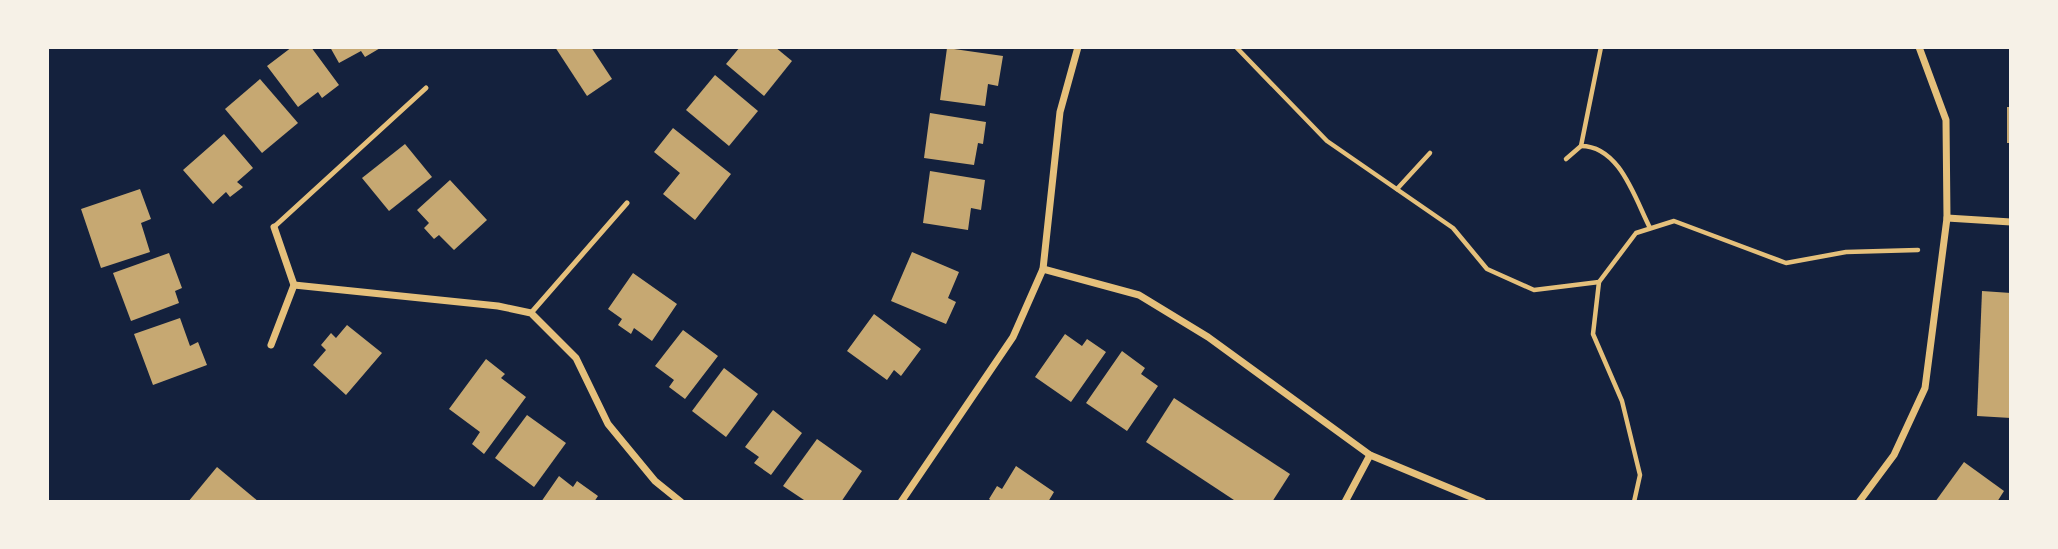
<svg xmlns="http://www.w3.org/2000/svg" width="2058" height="549" font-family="'Fira Sans Condensed',sans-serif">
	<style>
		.building { fill: #c6a872 }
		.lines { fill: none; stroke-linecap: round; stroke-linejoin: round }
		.path { stroke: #e5c07b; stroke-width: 4.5 }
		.service { stroke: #e5c07b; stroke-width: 5 }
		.minor { stroke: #e5c07b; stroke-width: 7 }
	</style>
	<rect width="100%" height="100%" fill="#14213d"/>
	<g class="building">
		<path d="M 292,47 L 311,47 L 339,85 L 322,98 L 318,92 L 298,107 L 267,66 Z"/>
		<path d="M 330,47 L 382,47 L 365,57 L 361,51 L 339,63 Z"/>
		<path d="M 555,47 L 591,47 L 612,79 L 587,96 Z"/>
		<path d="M 740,47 L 775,47 L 792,61 L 764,96 L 726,64 Z"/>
		<path d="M 947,48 L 1003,56 L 998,86 L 988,84 L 985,106 L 940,100 Z"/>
		<path d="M 715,75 L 758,111 L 729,146 L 686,110 Z"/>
		<path d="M 260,79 L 298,123 L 262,153 L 225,109 Z"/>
		<rect x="2007" y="107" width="4" height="36"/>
		<path d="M 930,113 L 986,122 L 983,144 L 978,143 L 974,165 L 924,158 Z"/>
		<path d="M 673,128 L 731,174 L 695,220 L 663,194 L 680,173 L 654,152 Z"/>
		<path d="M 224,134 L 253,168 L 237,182 L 243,187 L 230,197 L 226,192 L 213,204 L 183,170 Z"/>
		<path d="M 405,144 L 432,177 L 389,211 L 362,178 Z"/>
		<path d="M 930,171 L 985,180 L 981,210 L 971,208 L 968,230 L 923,223 Z"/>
		<path d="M 450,180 L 487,220 L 454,250 L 439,235 L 434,239 L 424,228 L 429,223 L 417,210 Z"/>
		<path d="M 140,189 L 151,219 L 141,223 L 150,252 L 101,268 L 81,209 Z"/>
		<path d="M 912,252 L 959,272 L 948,298 L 956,302 L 946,324 L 891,301 Z"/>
		<path d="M 169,253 L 182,288 L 175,291 L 179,303 L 131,321 L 113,273 Z"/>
		<path d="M 633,273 L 677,304 L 652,341 L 634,328 L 631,334 L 618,325 L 622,319 L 608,309 Z"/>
		<path d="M 1982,291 L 2011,293 L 2011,418 L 1977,416 Z"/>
		<path d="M 874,314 L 921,349 L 901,376 L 894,370 L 887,380 L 847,351 Z"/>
		<path d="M 180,318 L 190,346 L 198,342 L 207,365 L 153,385 L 134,334 Z"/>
		<path d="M 347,325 L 382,353 L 346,395 L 313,365 L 326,350 L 321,345 L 331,333 L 336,338 Z"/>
		<path d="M 683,330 L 718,356 L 685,399 L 669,387 L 674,380 L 655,366 Z"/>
		<path d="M 1065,334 L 1082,346 L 1087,339 L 1106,352 L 1071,402 L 1035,377 Z"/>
		<path d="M 1122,351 L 1145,368 L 1141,374 L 1158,386 L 1127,431 L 1086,403 Z"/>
		<path d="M 486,359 L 505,374 L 501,378 L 526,397 L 484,454 L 472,444 L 480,432 L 449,409 Z"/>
		<path d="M 724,368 L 758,394 L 726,437 L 692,411 Z"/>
		<path d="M 1174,398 L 1290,474 L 1272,502 L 1237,502 L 1146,442 Z"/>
		<path d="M 773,410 L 802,433 L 771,475 L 754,463 L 759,457 L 745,447 Z"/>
		<path d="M 527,415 L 566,443 L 534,487 L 495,458 Z"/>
		<path d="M 817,439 L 862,471 L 841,502 L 807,502 L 783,486 Z"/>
		<path d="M 1964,462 L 2004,491 L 1997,502 L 1935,502 Z"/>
		<path d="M 1016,466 L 1054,492 L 1048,502 L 993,502 L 989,499 L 997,486 L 1002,489 Z"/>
		<path d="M 217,467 L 259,502 L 188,502 Z"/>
		<path d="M 559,476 L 573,487 L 577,481 L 598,496 L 594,502 L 541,502 Z"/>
	</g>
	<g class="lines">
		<g class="path">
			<path d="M 1236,47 L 1327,141 L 1453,228 L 1487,269 L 1534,290 L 1599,282"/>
			<path d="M 1601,47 L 1581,146 C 1620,146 1635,199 1650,228"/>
			<path d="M 1566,159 L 1581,146"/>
			<path d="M 1397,189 L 1430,153"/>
			<path d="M 1634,502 L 1640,475 L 1622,401 L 1593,334 L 1599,282 L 1636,233 L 1674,221 L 1786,263 L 1846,252 L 1918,250"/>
		</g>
		<g class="service">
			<path d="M 274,227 L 426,88"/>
			<path d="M 531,313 L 627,203"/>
		</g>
		<g class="minor">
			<path d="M 1947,218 L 2011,222"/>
			<path d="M 1043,269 L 1139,295 L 1208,337 L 1370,455 L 1483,502"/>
			<path d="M 294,285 L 498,306 L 531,313 L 576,358 L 608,424 L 655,481 L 681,502"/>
			<path d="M 271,345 L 294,285 L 274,227"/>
			<path d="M 901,502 L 1013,337 L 1043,269 L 1060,112 L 1078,47"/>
			<path d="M 1345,502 L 1370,455"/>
			<path d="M 1859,502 L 1894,455 L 1925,388 L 1947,218 L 1946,120 L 1919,47"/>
		</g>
	</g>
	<rect width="2058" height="549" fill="none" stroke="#f6f1e7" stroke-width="98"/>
</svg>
